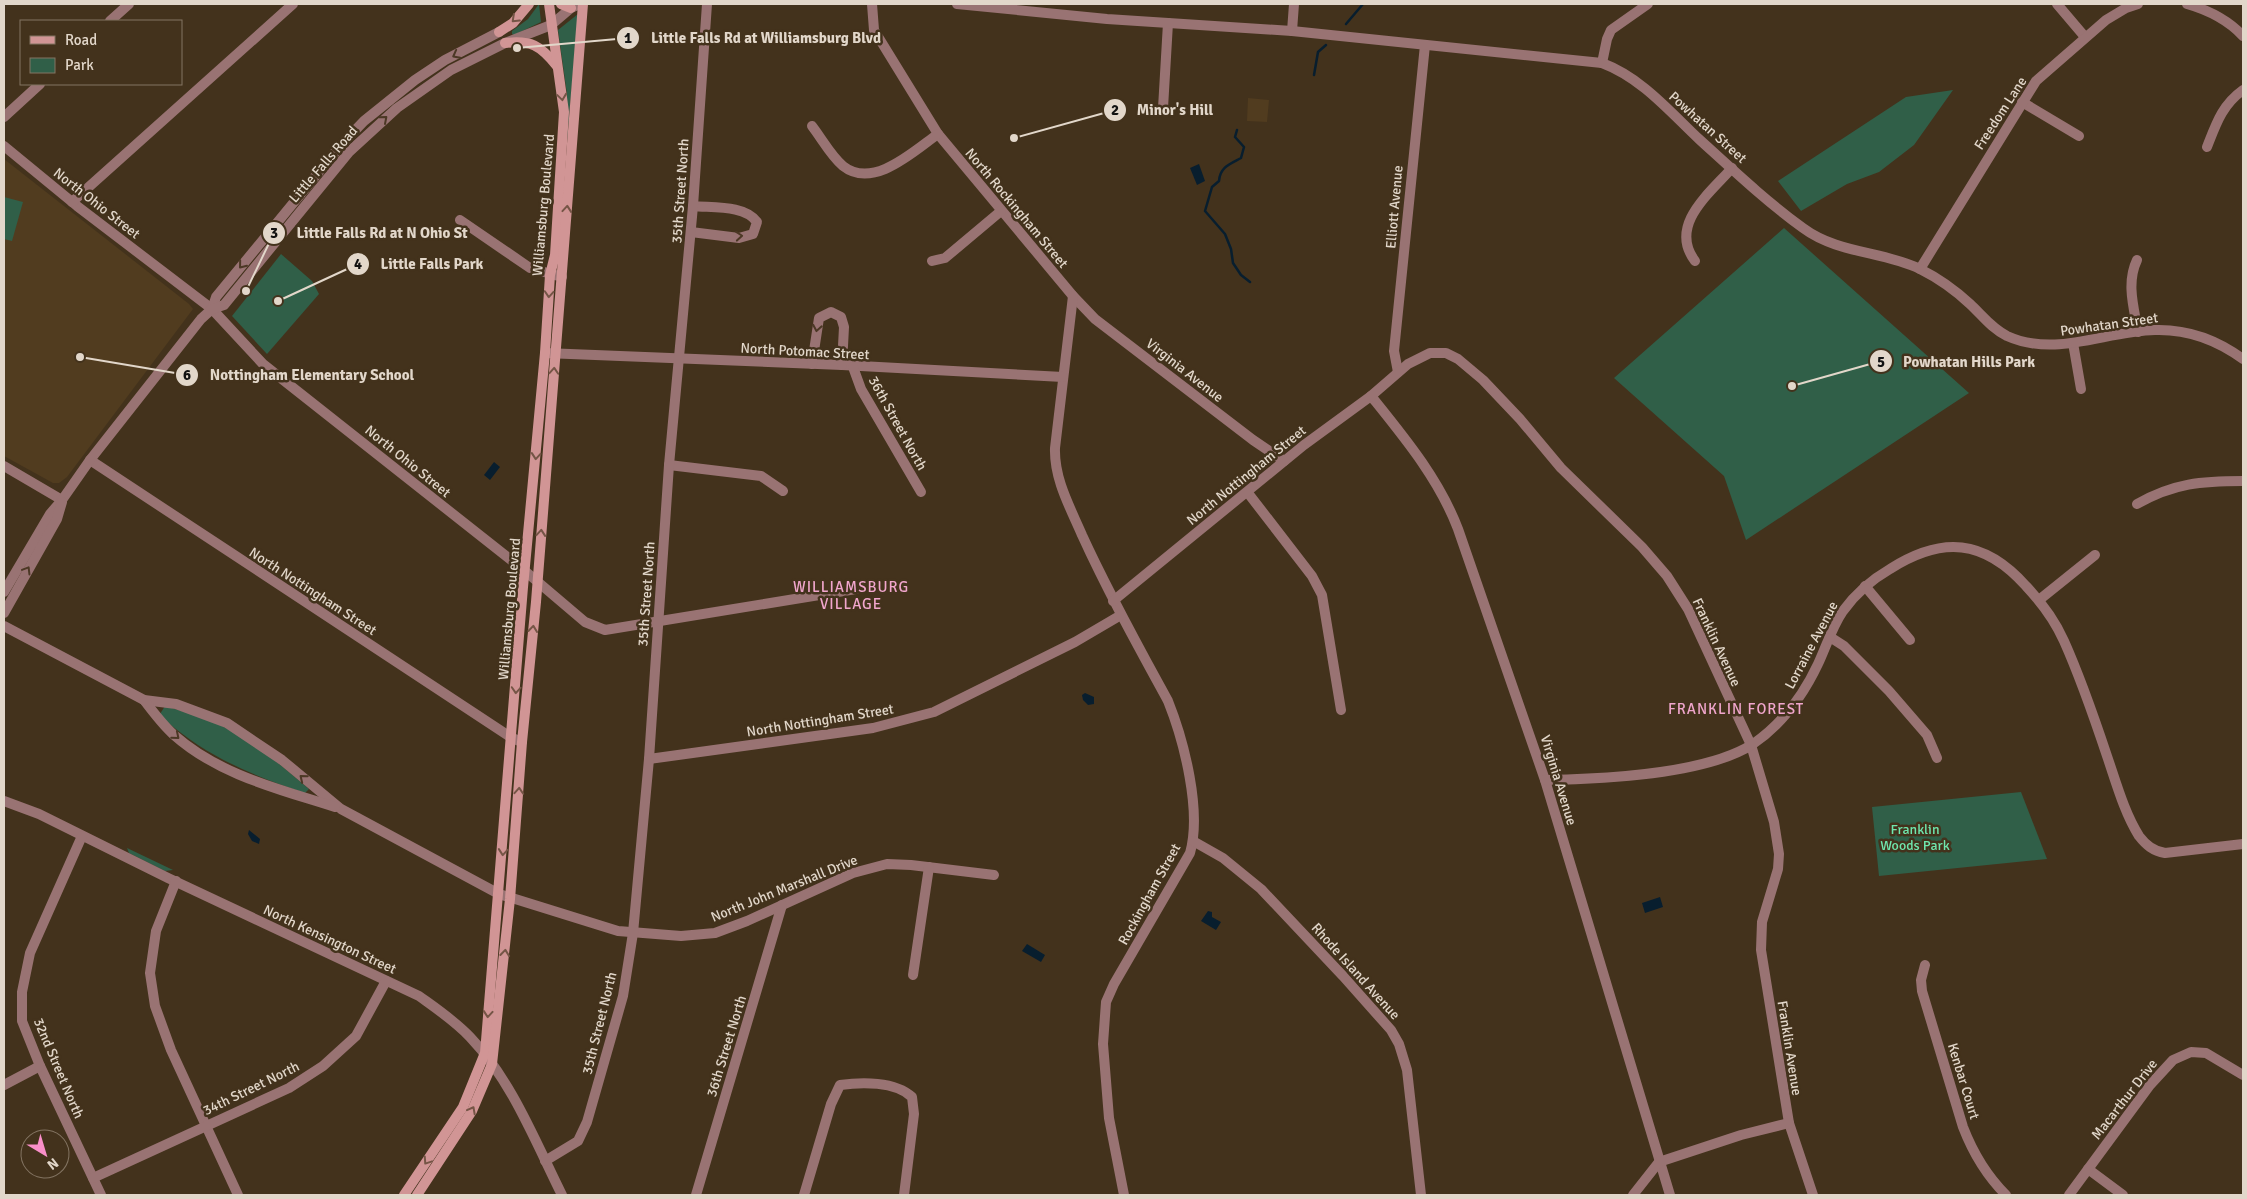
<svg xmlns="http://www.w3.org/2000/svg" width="2247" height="1199" font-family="Signika,sans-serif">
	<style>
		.built { fill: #513c1f }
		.green { fill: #305f48 }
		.water { fill: #081e2e }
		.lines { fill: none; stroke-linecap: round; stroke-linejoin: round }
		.stream { stroke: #081e2e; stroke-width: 2.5 }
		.minor { stroke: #997373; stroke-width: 10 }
		.tertiary { stroke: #997373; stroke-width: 10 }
		.secondary { stroke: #d19595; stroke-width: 10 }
		.oneway { stroke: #755546 }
		.oneway2 { stroke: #4c3825 }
		.labels { text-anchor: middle; stroke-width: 5; stroke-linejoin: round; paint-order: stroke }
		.street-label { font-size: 14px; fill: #e2d7ca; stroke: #43321c }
		.park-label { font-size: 14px; fill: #6fe7ae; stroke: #43321c }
		.neighbourhood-label { font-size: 15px; letter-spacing: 1px; fill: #f1a6cd; stroke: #43321c }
		.leader { fill: none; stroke: #e2d7ca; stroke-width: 2 }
		.callout-dot { fill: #e2d7ca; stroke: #43321c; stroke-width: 2 }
		.mark-label { font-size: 15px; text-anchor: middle; font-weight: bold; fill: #111 }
		.callout-label { font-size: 15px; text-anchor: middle; font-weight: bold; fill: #e2d7ca; stroke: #43321c; stroke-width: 5; stroke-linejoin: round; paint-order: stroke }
	</style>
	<rect width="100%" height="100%" fill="#43321c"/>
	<g class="built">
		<path d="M 1248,98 L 1269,100 L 1267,122 L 1247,121 Z"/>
		<path d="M 4,159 L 189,304 L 193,309 L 67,477 L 59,483 L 53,483 L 4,456 Z"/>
	</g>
	<g class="green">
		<path d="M 539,4 L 541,22 L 514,35 L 512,34 L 512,31 L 528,19 Z"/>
		<path d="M 578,14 L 567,142 L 567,94 L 558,30 Z"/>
		<path d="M 1953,90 L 1914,145 L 1879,172 L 1847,184 L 1801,211 L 1778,181 L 1906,97 Z"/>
		<path d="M 4,197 L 23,202 L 12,241 L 4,239 Z"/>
		<path d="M 1784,228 L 1969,393 L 1746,540 L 1724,476 L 1614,378 Z"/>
		<path d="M 281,254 L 312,281 L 319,294 L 267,354 L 232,316 Z"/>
		<path d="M 165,706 C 185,712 205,717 224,727 C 255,742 282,766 309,789 L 305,793 C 252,775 209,758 165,720 L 160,714 Z"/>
		<path d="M 2021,792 L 2047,859 L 1879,876 L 1872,807 Z"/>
		<path d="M 127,848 L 173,870 L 165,871 L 129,853 Z"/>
	</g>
	<g class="water">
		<path d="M 1199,164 L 1205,181 L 1197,185 L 1190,168 Z"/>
		<path d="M 494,462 L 500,467 L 490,480 L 484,475 Z"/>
		<path d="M 1085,693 L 1094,697 L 1094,704 L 1088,705 L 1083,700 L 1082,695 Z"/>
		<path d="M 249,830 L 260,839 L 259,844 L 252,841 L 248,834 Z"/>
		<path d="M 1660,897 L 1663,907 L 1645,913 L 1642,903 Z"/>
		<path d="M 1208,911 L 1212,912 L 1212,917 L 1221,922 L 1216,930 L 1201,921 Z"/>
		<path d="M 1027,944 L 1045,955 L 1041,962 L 1022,951 Z"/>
	</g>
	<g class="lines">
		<g class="stream">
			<path d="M 1346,24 L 1363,4"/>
			<path d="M 1314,75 L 1318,52 L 1326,45"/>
			<path d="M 1237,130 L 1235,137 L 1244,147 L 1241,158 C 1230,164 1220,167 1219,181 L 1212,187 L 1205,211 L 1225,234 L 1231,249 L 1233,263 L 1241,275 L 1250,282"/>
		</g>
		<g class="minor">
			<path d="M 872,4 L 874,30 L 938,134 L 1073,296 L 1095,319 L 1253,440 L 1284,461"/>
			<path d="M 2057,4 L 2085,37"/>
			<path d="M 2187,4 C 2208,10 2228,20 2243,36"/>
			<path d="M 110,21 L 129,4"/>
			<path d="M 1292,31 L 1294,4"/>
			<path d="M 1602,63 L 1607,39 L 1611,30 L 1648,4"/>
			<path d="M 2022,102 L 2079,136"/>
			<path d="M 1163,108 L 1168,23"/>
			<path d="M 4,117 L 40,84"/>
			<path d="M 812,126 C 822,139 831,156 843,166 C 873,190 914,151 938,134"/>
			<path d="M 4,146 L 77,206 L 212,309 L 263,364 L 525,571 L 585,622 L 605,630 L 856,589"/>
			<path d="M 2207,147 C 2216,124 2222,105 2243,90"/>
			<path d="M 72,202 L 293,4"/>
			<path d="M 460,220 L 530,268 L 562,277"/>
			<path d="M 691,232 L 739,238 L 753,234 L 757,222 C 745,205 713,208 693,206"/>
			<path d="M 2137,260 C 2126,283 2134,308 2138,332"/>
			<path d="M 932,261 L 945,258 L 1001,211"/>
			<path d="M 1695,261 C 1668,225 1710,193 1732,168"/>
			<path d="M 1920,269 L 2036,81 L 2106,20 L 2126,8 L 2138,4"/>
			<path d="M 1073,296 L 1055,448 C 1054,479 1070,507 1082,535 C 1108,592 1138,646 1168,701 C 1184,741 1202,811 1190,853 L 1114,984 L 1106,1002 L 1103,1044 L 1109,1118 L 1124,1195"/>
			<path d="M 2073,343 L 2081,389"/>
			<path d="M 545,353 L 842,365 L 1063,377"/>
			<path d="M 812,364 L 819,318 L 831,312 L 841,317 L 844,327 L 842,365"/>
			<path d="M 853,367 L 861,389 L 921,492"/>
			<path d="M 1398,372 L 1394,351 L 1425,45"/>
			<path d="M 1371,396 C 1404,437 1439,479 1458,529 L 1545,780 L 1670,1195"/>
			<path d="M 90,460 L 512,738 L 522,742"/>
			<path d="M 669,465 L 761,476 L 783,491"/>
			<path d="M 4,466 L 62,500"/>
			<path d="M 1248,493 L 1312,576 L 1322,595 L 1341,710"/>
			<path d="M 2137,504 C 2174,483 2202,481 2243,481"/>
			<path d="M 1865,586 L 1910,640"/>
			<path d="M 2039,600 L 2095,555"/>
			<path d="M 1113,601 L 1304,445 L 1371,396 L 1408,364 L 1430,353 L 1446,353 L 1458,359 L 1483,380 L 1520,419 L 1561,468 L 1642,547 L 1667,576 L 1688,609 L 1751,745 L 1774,822 L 1779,854 L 1778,869 L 1762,922 L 1761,950 L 1789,1123 L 1813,1195"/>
			<path d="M 4,626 L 144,700 L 176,704 L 227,723 L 282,760 L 341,809 L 499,894 L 618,931 L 681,936 L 715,933 L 747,921 L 853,873 L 887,864 L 911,865 L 994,875"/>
			<path d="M 1830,637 L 1844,646 L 1889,691 L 1927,735 L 1937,758"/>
			<path d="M 144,700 C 153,712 163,725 174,735 C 219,775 279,789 335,807"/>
			<path d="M 649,759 L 873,728 L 934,712 L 1075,642 L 1121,615"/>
			<path d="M 1545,780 C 1602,779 1705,775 1753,744 C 1782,724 1803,696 1818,664 C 1826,647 1832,627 1843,611 C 1856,593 1871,580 1890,569 C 1942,536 1984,539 2026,586 C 2041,602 2055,621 2064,641 C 2081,679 2094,717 2107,756 C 2116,782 2124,812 2139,836 C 2146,845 2153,851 2165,853 L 2243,844"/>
			<path d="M 4,801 L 39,814 L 168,878 L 419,996 C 437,1009 455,1021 470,1037 C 512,1081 535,1141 562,1195"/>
			<path d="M 82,836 L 30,953 L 22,992 L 22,1021 L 40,1066 L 101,1195"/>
			<path d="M 1193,841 L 1223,858 L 1261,889 L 1343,976 L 1391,1030 L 1399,1044 L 1407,1070 L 1421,1195"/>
			<path d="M 176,881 L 156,931 L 150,973 L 155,1006 L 171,1050 L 238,1195"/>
			<path d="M 1925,965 L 1921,980 L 1922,991 L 1963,1127 C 1973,1153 1986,1175 2006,1195"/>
			<path d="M 913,975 L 929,867"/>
			<path d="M 4,1085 L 40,1066"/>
			<path d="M 545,1161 L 578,1141 L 587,1122 L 623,996 L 633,933 L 649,759 L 669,465 L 693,206 L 707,4"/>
			<path d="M 2088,1169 L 2123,1195"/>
			<path d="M 93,1178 L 289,1088 L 323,1066 L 356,1036 L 386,981"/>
			<path d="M 696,1195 L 782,905"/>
			<path d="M 804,1195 L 831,1104 L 840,1085 C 861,1082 895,1081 912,1097 L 914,1114 L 904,1195"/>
			<path d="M 1633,1195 L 1659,1162 L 1741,1135 L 1789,1123"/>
			<path d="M 2069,1195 L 2150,1085 L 2173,1060 L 2191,1052 L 2206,1053 L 2243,1075"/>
		</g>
		<g class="tertiary">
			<path d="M 957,4 L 1107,19 L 1292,31 L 1602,63 C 1642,78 1670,112 1700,140 C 1733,170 1767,202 1803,228 C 1838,254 1883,251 1920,269 C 1938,278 1955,290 1970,304 C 1982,315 1991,328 2007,336 C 2056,358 2105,331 2155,330 C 2188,329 2217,340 2243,359"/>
			<path d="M 212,309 L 216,297 L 341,145 L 364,121 L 415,80 L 445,60 L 499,32"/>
			<path d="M 4,592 L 50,514 L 62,500 L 90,460 L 201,319 L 212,309 L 224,305 L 349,152 L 397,108 L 451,70 L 505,43 L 551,25 L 571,8 L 580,4"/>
			<path d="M 4,613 L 57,519 L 62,502"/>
		</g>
		<g class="secondary">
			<path d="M 561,4 L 571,8"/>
			<path d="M 499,32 L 513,23 L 529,4"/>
			<path d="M 505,43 C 531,40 540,45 557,66"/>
			<path d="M 404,1195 L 463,1107 L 485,1053 L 523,587 L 545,353 L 550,275 L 555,255 L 564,112 L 549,4"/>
			<path d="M 417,1195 L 472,1111 L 492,1064 L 510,899 L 522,742 L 536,602 L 583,4"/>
		</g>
	</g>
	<defs><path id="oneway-chevron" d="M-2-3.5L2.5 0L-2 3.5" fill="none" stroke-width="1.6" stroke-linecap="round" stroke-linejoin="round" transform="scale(1.25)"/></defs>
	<g class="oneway">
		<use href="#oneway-chevron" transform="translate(515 19) rotate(137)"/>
		<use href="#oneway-chevron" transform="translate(562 97) rotate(82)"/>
		<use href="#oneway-chevron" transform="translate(567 209) rotate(-85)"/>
		<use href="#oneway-chevron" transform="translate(549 294) rotate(94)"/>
		<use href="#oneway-chevron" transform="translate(554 371) rotate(-86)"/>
		<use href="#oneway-chevron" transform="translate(536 456) rotate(95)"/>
		<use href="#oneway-chevron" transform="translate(541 533) rotate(-85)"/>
		<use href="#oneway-chevron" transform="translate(533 629) rotate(-84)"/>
		<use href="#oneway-chevron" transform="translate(516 690) rotate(94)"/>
		<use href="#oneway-chevron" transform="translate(519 791) rotate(-86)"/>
		<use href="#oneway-chevron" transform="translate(503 852) rotate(95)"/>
		<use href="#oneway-chevron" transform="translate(505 953) rotate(-84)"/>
		<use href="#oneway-chevron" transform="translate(488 1014) rotate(95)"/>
		<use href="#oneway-chevron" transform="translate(472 1110) rotate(-62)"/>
		<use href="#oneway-chevron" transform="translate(427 1161) rotate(124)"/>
	</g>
	<g class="oneway2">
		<use href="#oneway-chevron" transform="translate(456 55) rotate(152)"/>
		<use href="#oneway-chevron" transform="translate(384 119) rotate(-41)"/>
		<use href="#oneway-chevron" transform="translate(739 236) rotate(-5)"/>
		<use href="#oneway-chevron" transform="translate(242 265) rotate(129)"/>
		<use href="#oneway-chevron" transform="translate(817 328) rotate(100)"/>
		<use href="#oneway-chevron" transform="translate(27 570) rotate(-59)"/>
		<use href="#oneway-chevron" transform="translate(176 736) rotate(40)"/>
		<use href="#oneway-chevron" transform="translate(303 778) rotate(-141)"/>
	</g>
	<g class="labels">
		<g class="street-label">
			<text transform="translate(2000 113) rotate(-57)" y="5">Freedom Lane</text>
			<text transform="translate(1708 127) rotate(42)" y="5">Powhatan Street</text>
			<text transform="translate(323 164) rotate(-49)" y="5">Little Falls Road</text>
			<text transform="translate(680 191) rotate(-86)" y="5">35th Street North</text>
			<text transform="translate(97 203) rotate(38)" y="5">North Ohio Street</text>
			<text transform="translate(543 205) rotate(-85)" y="5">Williamsburg Boulevard</text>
			<text transform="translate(1394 207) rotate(-85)" y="5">Elliott Avenue</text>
			<text transform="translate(1017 208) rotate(50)" y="5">North Rockingham Street</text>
			<text transform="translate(2109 324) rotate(-8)" y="5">Powhatan Street</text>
			<text transform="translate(805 351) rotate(3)" y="5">North Potomac Street</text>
			<text transform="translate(1185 370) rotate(38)" y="5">Virginia Avenue</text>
			<text transform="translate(898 423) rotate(61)" y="5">36th Street North</text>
			<text transform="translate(408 461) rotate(39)" y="5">North Ohio Street</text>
			<text transform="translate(1246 475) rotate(-39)" y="5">North Nottingham Street</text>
			<text transform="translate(313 591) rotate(33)" y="5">North Nottingham Street</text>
			<text transform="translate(646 594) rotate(-86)" y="5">35th Street North</text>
			<text transform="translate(509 609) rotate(-85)" y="5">Williamsburg Boulevard</text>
			<text transform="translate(1717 642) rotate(65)" y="5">Franklin Avenue</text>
			<text transform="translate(1811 645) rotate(-62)" y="5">Lorraine Avenue</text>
			<text transform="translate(820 720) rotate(-9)" y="5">North Nottingham Street</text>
			<text transform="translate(1559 780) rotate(73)" y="5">Virginia Avenue</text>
			<text transform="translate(784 888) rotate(-22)" y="5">North John Marshall Drive</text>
			<text transform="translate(1149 894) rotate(-61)" y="5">Rockingham Street</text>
			<text transform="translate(330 939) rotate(25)" y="5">North Kensington Street</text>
			<text transform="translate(1356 971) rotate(48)" y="5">Rhode Island Avenue</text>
			<text transform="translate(599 1023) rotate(-76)" y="5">35th Street North</text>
			<text transform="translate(726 1046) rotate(-73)" y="5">36th Street North</text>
			<text transform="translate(1790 1048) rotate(81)" y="5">Franklin Avenue</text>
			<text transform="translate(59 1068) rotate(67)" y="5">32nd Street North</text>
			<text transform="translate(1964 1081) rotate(73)" y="5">Kenbar Court</text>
			<text transform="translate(251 1088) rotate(-26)" y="5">34th Street North</text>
			<text transform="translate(2124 1099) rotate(-52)" y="5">Macarthur Drive</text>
		</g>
		<g class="park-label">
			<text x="1915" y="834">Franklin<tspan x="1915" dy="16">Woods Park</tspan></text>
		</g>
		<g class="neighbourhood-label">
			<text x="851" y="592">WILLIAMSBURG<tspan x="851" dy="17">VILLAGE</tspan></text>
			<text x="1736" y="714">FRANKLIN FOREST</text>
		</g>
	</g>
	<path class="leader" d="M517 48L628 38M1014 138L1115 110M246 291L274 233M278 301L358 264M1792 386L1881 361M80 357L187 375"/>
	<g class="callout-dot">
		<circle cx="517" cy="48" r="5"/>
		<circle cx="1014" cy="138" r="5"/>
		<circle cx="246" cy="291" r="5"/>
		<circle cx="278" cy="301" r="5"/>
		<circle cx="1792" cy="386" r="5"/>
		<circle cx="80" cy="357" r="5"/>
		<circle cx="628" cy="38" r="12"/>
		<circle cx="1115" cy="110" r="12"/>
		<circle cx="274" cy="233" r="12"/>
		<circle cx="358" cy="264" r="12"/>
		<circle cx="1881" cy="361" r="12"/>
		<circle cx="187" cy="375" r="12"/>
	</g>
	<g class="mark-label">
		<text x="628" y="43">1</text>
		<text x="1115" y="115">2</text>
		<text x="274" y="238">3</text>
		<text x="358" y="269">4</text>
		<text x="1881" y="367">5</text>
		<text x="187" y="380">6</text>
	</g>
	<g class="callout-label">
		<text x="766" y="43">Little Falls Rd at Williamsburg Blvd</text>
		<text x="1175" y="115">Minor's Hill</text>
		<text x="382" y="238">Little Falls Rd at N Ohio St</text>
		<text x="432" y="269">Little Falls Park</text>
		<text x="1969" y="367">Powhatan Hills Park</text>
		<text x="312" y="380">Nottingham Elementary School</text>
	</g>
	<rect width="2247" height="1199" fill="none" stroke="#e2d7ca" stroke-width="10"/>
	<rect x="20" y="20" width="162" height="65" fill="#43321c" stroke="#837462"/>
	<rect x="30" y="36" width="25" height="8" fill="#d19595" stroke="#837462"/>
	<text x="65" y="45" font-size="15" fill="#e2d7ca">Road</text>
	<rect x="30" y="58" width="25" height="15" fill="#305f48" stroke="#837462"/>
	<text x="65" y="70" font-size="15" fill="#e2d7ca">Park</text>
	<g transform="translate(45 1154) rotate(142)"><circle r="24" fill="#43321c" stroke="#837462"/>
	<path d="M0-4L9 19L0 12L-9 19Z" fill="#f98fc9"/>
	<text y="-8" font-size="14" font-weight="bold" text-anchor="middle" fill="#e2d7ca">N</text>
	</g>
</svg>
